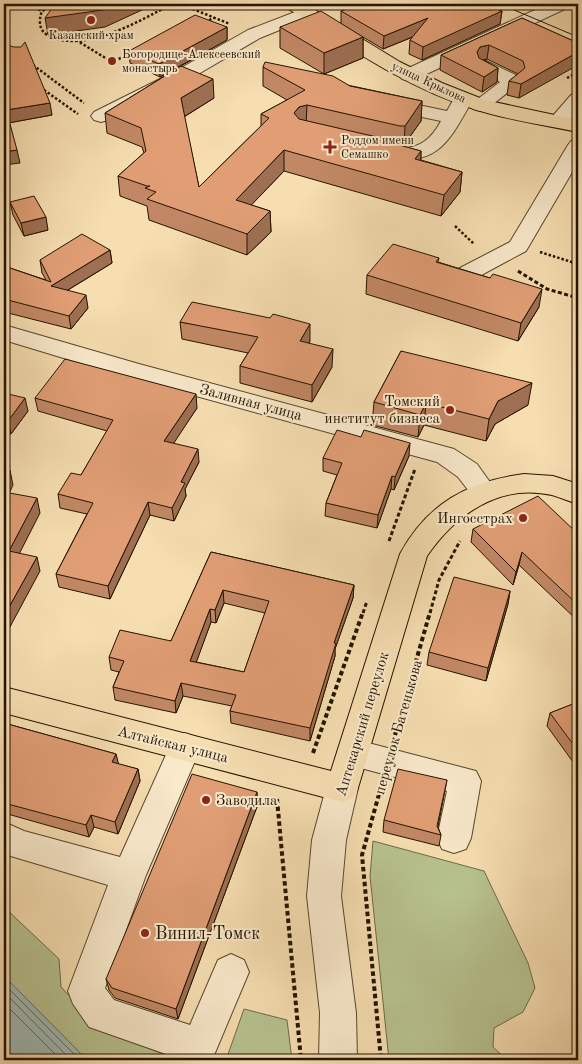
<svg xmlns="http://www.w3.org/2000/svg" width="582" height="1064" font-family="'Old Standard TT',serif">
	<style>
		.green { fill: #b7c28f; stroke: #6d6a48 }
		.water { fill: #a0bab5; stroke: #6e776d }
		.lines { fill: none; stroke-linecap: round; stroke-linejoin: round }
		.shore { stroke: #62665a; stroke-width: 1 }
		.minor-casing { stroke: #58462c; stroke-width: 2 }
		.major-casing { stroke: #231300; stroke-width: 2 }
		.path-far2 { stroke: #231300; stroke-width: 2.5; stroke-dasharray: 2.5 2; stroke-linecap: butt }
		.path-far1 { stroke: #231300; stroke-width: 3; stroke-dasharray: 4 2.5; stroke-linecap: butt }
		.path { stroke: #231300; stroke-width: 4; stroke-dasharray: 4.5 3; stroke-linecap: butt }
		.minor { fill: #f9eacc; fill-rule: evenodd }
		.major { fill: #f6deb1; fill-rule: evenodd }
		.tram { stroke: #231300; stroke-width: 1 }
		.wall { fill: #c28865; stroke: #231300; fill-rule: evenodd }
		.shaded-wall { fill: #9e6f52; stroke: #231300 }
		.building { fill: #e19e75; stroke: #231300; fill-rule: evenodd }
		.poi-dot { fill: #8f2418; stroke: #f9eacc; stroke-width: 2 }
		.labels { text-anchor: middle; stroke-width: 4; stroke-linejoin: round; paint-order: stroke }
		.far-poi-label { font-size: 12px; fill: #231300; stroke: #f9eacc; text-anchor: start }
		.far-street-label { font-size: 12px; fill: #231300; stroke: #f9eacc }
		.poi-label { font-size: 15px; fill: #231300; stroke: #f9eacc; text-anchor: end }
		.street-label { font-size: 15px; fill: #231300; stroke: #f9eacc }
		.near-poi-label { font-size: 18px; fill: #231300; stroke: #f9eacc; text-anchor: start }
	</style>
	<rect width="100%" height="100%" fill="#f6deb1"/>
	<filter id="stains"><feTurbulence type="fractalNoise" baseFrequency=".004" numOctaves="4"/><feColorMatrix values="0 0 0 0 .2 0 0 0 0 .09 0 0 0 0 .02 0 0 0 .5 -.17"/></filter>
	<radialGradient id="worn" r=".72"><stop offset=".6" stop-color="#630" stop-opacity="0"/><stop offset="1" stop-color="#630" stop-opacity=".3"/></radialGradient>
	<g class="green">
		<path d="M 373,841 L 484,871 L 528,963 L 535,988 L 523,1012 L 494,1028 L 493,1047 L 507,1060 L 389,1060 L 370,876 Z"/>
		<path d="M 4,907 L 59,959 L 61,987 L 102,1030 L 179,1060 L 87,1060 L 4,976 Z"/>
		<path d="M 244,1009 L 287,1020 L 292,1060 L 226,1060 Z"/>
	</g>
	<path class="water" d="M 4,976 L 87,1060 L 4,1060 Z"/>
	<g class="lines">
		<g class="shore">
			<path d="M 4,984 L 80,1060"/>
			<path d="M 4,992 L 71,1060"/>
			<path d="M 4,1003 L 61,1060"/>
		</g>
		<g class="minor-casing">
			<g id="minor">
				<path d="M 548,4 L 570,4 L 567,8 L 416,79 L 409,81 L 402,79 L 400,75 L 402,71 Z"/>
				<path d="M 308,7 L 314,8 L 317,12 L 314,16 L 260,38 L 188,80 L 108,120 L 101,122 L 94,120 L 91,116 L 94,112 L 174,72 L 248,30 Z"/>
				<path d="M 486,61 L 520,77 L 522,81 L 487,109 L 480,111 L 473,109 L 470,105 L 500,82 L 479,71 L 477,67 L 479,63 Z"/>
				<path d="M 463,93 L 470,95 L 473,99 C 447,146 435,170 376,155 L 373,151 L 376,147 C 385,145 391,147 400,148 C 420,149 432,138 441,121 L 378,108 L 375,104 L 378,100 L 385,98 L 447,111 L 456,95 Z"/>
				<path d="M 578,93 L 578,111 C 570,120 565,130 551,126 L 548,122 L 551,118 L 571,95 Z"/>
				<path d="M 578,139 L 578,162 L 526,251 L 474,279 L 466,281 L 458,279 L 455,274 L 458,269 L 510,242 L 568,145 L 571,141 Z"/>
				<path d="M 4,325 L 139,364 L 454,449 L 477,464 L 497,492 L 493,499 L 484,502 L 475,499 L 458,477 L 437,462 L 123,376 L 4,340 Z"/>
				<path d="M 185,733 L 196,737 L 201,747 L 146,875 L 105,988 L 114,1000 L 190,1025 L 218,960 L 231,954 L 244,960 L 249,972 L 212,1060 L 183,1060 L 89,1027 L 73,1004 L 68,991 L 108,885 L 4,854 L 4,822 L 24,831 L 120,857 L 174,737 Z"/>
				<path d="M 353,739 L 476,771 L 481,781 L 471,838 L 466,849 L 454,853 L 442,849 L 437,838 L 447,791 L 342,763 L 337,753 L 342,743 Z"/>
				<path d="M 342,774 L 353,778 L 358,788 L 346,840 L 341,896 L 356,1013 L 357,1060 L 319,1060 L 320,1013 L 307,896 L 312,840 L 326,788 L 331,778 Z"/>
			</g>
		</g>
		<g class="major-casing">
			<g id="major">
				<path d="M 284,4 L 305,4 L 400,62 L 442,83 L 485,100 L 578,120 L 578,132 C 544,125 507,120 474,109 C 406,88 346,45 287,8 Z"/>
				<path d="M 524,474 L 553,476 L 578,484 L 578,504 C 569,501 561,498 552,495 C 499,483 455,515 427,556 L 358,788 L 353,798 L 342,802 L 4,713 L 4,687 L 331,771 L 400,554 C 427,504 468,481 524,474 Z"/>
			</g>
		</g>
		<g class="path-far2">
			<path d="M 26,4 L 42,11"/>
			<path d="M 57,4 L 42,11 C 38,22 39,32 51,37 C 88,52 139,21 172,4"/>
			<path d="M 180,4 L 230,24"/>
			<path d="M 205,22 L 214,18"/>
			<path d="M 76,40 L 112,62 L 132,53"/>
			<path d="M 33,65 L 84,103"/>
			<path d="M 567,78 L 578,72"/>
			<path d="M 44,90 L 78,114"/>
			<path d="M 455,226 L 474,244"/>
			<path d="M 540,252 L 578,264"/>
		</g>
		<g class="path-far1">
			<path d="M 518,271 L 547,289 L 578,298"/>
			<path d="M 389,541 L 415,469"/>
			<path d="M 363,613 L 367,601"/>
			<path d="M 430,613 L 439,580 L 460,541"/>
		</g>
		<g class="path">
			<path d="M 395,735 L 430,612"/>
			<path d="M 313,753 L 363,612"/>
			<path d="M 381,787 L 362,855 L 381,1060"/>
			<path d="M 277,799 L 301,1060"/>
		</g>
		<use href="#minor" class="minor"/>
		<use href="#major" class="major"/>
		<path class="tram" d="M 500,4 L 578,37"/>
	</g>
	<g class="wall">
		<path d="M 491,6 L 502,11 L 500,24 L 422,60 L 409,54 L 410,40 L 413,37 L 383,49 L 363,37 L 363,58 L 324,74 L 280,48 L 280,27 L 341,23 L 341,11 Z"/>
		<path d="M 522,18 L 578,43 L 519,98 L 507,95 L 509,81 L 518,74 L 487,59 L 484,60 L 498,68 L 497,82 L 482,92 L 440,70 L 441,55 Z"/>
		<path d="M 227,27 L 227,40 L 181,66 L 214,98 L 184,117 L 199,187 L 261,126 L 261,114 L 287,100 L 263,86 L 263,67 L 422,101 L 421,121 L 404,145 L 401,146 L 421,151 L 421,160 L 462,172 L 460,192 L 441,216 L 284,171 L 251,205 L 270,211 L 271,232 L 247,255 L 149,220 L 147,206 L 120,196 L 118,176 L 144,153 L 142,147 L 107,133 L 105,113 L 173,71 L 160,77 L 130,63 L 129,51 Z"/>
		<path d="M 4,44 L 52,115 L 8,123 L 4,111 Z"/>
		<path d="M 10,202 L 48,230 L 24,236 L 13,215 Z"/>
		<path d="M 110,250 L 112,263 L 68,290 L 88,308 L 71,329 L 4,312 L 4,266 L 46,280 L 42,273 L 40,260 Z"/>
		<path d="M 439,258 L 438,262 L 490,278 L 539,307 L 518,341 L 366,294 L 367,275 Z"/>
		<path d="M 180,322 L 310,341 L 309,343 L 332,367 L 312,402 L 240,383 L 240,366 L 248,353 L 182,339 Z"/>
		<path d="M 401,351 L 528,405 L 495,424 L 486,441 L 424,425 L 418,437 L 372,425 L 374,402 Z"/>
		<path d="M 4,393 L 28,411 L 11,434 L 4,433 Z"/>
		<path d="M 35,398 L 197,408 L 173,443 L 199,462 L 185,489 L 186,496 L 174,521 L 150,515 L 110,599 L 59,587 L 56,574 L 87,514 L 60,508 L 58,494 L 81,475 L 107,431 L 38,411 Z"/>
		<path d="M 409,456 L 394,490 L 391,489 L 377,528 L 325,516 L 326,503 L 337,475 L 323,471 L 323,458 Z"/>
		<path d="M 473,529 L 578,534 L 578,621 L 519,565 L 513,585 L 471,542 Z"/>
		<path d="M 211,552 L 354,585 L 353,598 L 335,649 L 335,656 L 310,741 L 231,723 L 230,711 L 232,706 L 183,696 L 176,713 L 115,700 L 113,687 L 119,672 L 111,670 L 109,657 L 171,641 ZM 224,603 L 265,613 L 244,672 L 196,662 L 211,622 L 216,623 Z"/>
		<path d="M 510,591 L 508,604 L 486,681 L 427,665 L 429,652 Z"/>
		<path d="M 578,702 L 578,769 L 547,726 L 550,713 Z"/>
		<path d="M 4,723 L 116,754 L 118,764 L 138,769 L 140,781 L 118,834 L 94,827 L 89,837 L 4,813 Z"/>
		<path d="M 447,780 L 438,827 L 441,835 L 439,846 L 383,832 L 384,820 Z"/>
		<path d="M 258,804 L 178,1019 L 115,998 L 109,990 L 106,979 Z"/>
	</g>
	<g class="shaded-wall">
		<path d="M 117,4 L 155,4 L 105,27 L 48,35 L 45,18 Z"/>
		<path d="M 492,5 L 490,16 L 502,11 L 500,24 L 422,60 L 423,47 Z"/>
		<path d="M 428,18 L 427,31 L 383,49 L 384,36 Z"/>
		<path d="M 227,27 L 227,40 L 160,77 L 159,64 Z"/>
		<path d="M 363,37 L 363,58 L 324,74 L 324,53 Z"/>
		<path d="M 489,45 L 487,59 L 478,61 L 477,52 L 480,47 Z"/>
		<path d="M 578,52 L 578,65 L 519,98 L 521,84 Z"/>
		<path d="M 498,68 L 497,82 L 482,92 L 484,77 Z"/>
		<path d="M 213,79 L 214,98 L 182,118 L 181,98 Z"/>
		<path d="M 422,101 L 421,121 L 404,145 L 405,126 Z"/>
		<path d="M 50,103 L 52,115 L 8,123 L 6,110 Z"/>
		<path d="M 307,105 L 306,125 L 294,133 L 294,113 L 299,107 Z"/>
		<path d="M 17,150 L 20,163 L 4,165 L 4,152 Z"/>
		<path d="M 284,150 L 284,171 L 237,220 L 236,200 Z"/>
		<path d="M 421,151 L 420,172 L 415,159 Z"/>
		<path d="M 462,172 L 460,192 L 441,216 L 444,195 Z"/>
		<path d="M 270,211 L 271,232 L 247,255 L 247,234 Z"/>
		<path d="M 46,217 L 48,230 L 24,236 L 21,223 Z"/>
		<path d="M 110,250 L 112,263 L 53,299 L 51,286 Z"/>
		<path d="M 542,289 L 539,307 L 518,341 L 521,323 Z"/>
		<path d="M 86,295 L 88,308 L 71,329 L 69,316 Z"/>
		<path d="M 310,324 L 310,341 L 300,358 L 300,341 Z"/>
		<path d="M 333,349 L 332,367 L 312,402 L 312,385 Z"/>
		<path d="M 532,383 L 528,405 L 495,424 L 486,441 L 489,419 L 498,401 Z"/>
		<path d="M 196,394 L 197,408 L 166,455 L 164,441 Z"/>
		<path d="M 25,398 L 28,411 L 11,434 L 8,421 Z"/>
		<path d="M 426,403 L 424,425 L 418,437 L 420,415 Z"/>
		<path d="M 410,443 L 409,456 L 394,490 L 395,477 Z"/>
		<path d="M 198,449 L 199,462 L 185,489 L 186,496 L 174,521 L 172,508 L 181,482 Z"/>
		<path d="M 10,470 L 13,485 L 4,504 L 4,482 Z"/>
		<path d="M 392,476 L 391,489 L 377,528 L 378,515 Z"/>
		<path d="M 37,498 L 40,513 L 13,566 L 9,551 Z"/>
		<path d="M 148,502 L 150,515 L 110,599 L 108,586 Z"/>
		<path d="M 522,552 L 519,565 L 513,585 L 516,572 Z"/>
		<path d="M 37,557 L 40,571 L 4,638 L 4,616 Z"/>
		<path d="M 354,585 L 353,598 L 335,649 L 335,656 L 310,741 L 310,728 L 334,643 Z"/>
		<path d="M 223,590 L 224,603 L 216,623 L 215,610 Z"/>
		<path d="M 510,591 L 508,604 L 486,681 L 488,668 Z"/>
		<path d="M 210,609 L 211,622 L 192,674 L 190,661 Z"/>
		<path d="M 181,683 L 183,696 L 176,713 L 175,701 Z"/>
		<path d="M 116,754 L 119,766 L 112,762 Z"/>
		<path d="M 138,769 L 140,781 L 118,834 L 115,822 Z"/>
		<path d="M 257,792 L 258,804 L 178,1019 L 176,1009 Z"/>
		<path d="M 91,815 L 94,827 L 89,837 L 86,825 Z"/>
	</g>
	<g class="building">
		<path d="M 55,4 L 117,4 L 103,10 L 45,18 Z"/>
		<path d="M 359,4 L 489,4 L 492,5 L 490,6 L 502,11 L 423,47 L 410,40 L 428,18 L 384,36 L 341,11 Z"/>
		<path d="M 321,11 L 363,37 L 324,53 L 280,27 Z"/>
		<path d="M 195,15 L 227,27 L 159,64 L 129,51 Z"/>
		<path d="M 522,18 L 578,43 L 578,52 L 521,84 L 509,81 L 525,68 L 523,61 L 489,45 L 480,47 L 477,52 L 479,58 L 498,68 L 484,77 L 441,55 Z"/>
		<path d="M 25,42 L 50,103 L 6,110 L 4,104 L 4,44 L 14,47 L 21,47 Z"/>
		<path d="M 265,62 L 333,76 L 350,86 L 422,101 L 405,126 L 400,126 L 307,105 L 299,107 L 294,113 L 299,119 L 394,141 L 392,143 L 421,151 L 415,159 L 462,172 L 444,195 L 284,150 L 236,200 L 270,211 L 247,234 L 147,199 L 156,192 L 145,188 L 150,186 L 147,186 L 118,176 L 146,151 L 141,128 L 105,113 L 181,66 L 213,79 L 181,98 L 199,187 L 269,118 L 261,114 L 305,90 L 263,67 Z"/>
		<path d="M 10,124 L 17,150 L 4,152 L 4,125 Z"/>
		<path d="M 34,196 L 46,217 L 21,223 L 10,202 Z"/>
		<path d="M 82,234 L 110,250 L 51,286 L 86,295 L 69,316 L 4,299 L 4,266 L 51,282 L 40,260 Z"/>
		<path d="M 393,244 L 439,258 L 436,262 L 490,278 L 493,274 L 542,289 L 521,323 L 367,275 Z"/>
		<path d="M 192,302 L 270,318 L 273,314 L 310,324 L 300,341 L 333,349 L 312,385 L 240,366 L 258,337 L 180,322 Z"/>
		<path d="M 401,351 L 532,383 L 498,401 L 489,419 L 426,403 L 420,415 L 374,402 Z"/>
		<path d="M 65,359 L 196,394 L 164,441 L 198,449 L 181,482 L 185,483 L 172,508 L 148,502 L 108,586 L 56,574 L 93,503 L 58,494 L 71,473 L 81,475 L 113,420 L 35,398 Z"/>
		<path d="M 4,393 L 25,398 L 8,421 L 4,420 Z"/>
		<path d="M 337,430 L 361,437 L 364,430 L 410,443 L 395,477 L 392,476 L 378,515 L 326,503 L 342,463 L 323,458 Z"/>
		<path d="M 4,469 L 10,470 L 4,482 Z"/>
		<path d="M 4,492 L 37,498 L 9,551 L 37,557 L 4,616 Z"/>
		<path d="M 538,496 L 578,534 L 578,605 L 522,552 L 516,572 L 473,529 Z"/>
		<path d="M 211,552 L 354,585 L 334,643 L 336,643 L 310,728 L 230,711 L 236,695 L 181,683 L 175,701 L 113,687 L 124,661 L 109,657 L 120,630 L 171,641 ZM 223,590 L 269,601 L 244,672 L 190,661 L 210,609 L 215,610 Z"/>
		<path d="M 454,577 L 510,591 L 488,668 L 429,652 Z"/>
		<path d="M 578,702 L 578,751 L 550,713 Z"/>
		<path d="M 4,723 L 116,754 L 112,762 L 138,769 L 115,822 L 91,815 L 86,825 L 4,803 Z"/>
		<path d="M 398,769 L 447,780 L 437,826 L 441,835 L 384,820 Z"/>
		<path d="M 192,774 L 257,792 L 176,1009 L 112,988 L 106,979 Z"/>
	</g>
	<g class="poi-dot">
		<circle cx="91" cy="20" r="5"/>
		<circle cx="112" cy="61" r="5"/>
		<path d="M327.5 139.5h5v5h5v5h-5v5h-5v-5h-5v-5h5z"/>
		<circle cx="450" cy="410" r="5"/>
		<circle cx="523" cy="518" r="5"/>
		<circle cx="206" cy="800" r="5"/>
		<circle cx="145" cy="933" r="5"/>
	</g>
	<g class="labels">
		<g class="far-poi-label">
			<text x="91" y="39" text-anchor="middle">Казанский храм</text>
			<text x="122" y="58">Богородице-Алексеевский<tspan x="122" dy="14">монастырь</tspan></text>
			<text x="341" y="144">Роддом имени<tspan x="341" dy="14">Семашко</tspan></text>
		</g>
		<g class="far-street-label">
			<text transform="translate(429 82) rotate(25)" y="4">улица Крылова</text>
		</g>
		<g class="poi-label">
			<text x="440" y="406">Томский<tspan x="440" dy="17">институт бизнеса</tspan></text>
			<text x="513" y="523">Ингосстрах</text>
			<text x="216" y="805" text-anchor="start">Заводила</text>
		</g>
		<g class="street-label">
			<text transform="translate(251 402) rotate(15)" y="5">Заливная улица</text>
			<text transform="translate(362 724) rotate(-73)" y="5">Аптекарский переулок</text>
			<text transform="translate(398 727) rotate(-74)" y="5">переулок Батенькова</text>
			<text transform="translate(173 744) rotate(14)" y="5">Алтайская улица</text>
		</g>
		<g class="near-poi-label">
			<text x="155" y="939">Винил-Томск</text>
		</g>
	</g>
	<rect width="582" height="1064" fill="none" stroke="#f6deb1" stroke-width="20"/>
	<rect x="5" y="5" width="572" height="1054" fill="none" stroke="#231300" stroke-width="2.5"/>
	<rect x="10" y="10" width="562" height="1044" fill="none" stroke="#231300"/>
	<rect width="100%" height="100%" filter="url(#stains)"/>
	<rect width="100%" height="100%" fill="url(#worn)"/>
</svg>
